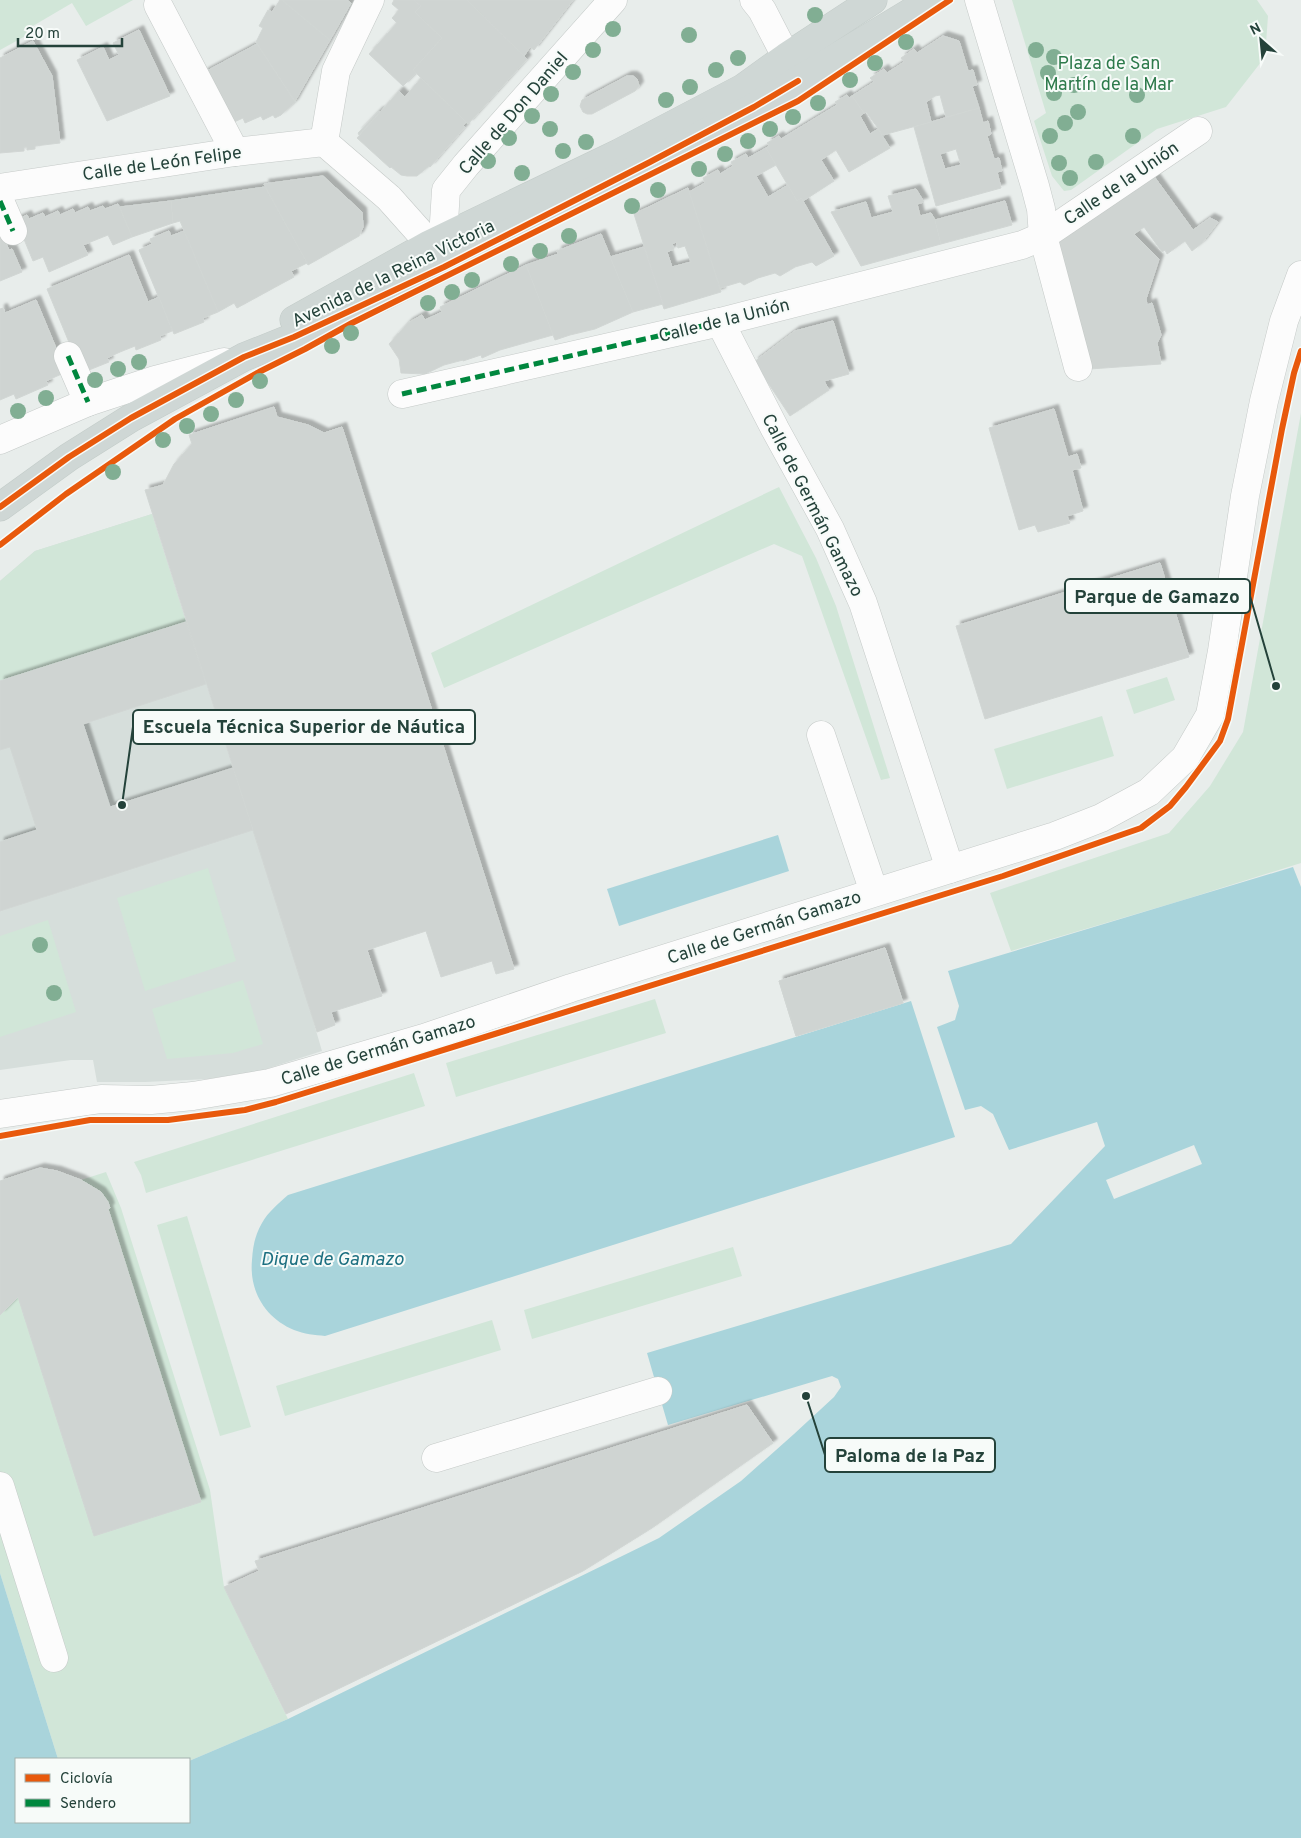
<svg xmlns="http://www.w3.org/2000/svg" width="1301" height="1838" font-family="Overpass,sans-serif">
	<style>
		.built { fill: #d6dedb }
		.green { fill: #d1e6d8 }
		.water { fill: #a9d4db }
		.pier { fill: #e8edeb }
		.building { fill: #cfd4d2; stroke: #d1d6d4; fill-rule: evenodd; filter: url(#shadow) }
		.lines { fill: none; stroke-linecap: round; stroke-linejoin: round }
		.minor-casing { stroke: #c5cac8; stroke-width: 29 }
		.major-casing { stroke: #c3ccc9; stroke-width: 29 }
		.minor { stroke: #fcfcfc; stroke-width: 28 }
		.major { stroke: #cfd7d5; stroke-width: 28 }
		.quiet { stroke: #00873e; stroke-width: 5; stroke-dasharray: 10 5; stroke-linecap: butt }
		.cycleway-casing { stroke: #f7fbf9; stroke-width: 9 }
		.cycleway { stroke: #e8590c; stroke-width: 6 }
		.tree { fill: #81ae93 }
		.labels { text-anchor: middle; stroke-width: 4; stroke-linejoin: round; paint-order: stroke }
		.park-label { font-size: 18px; fill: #2d7a4b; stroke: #f7fbf9 }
		.street-label { font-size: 18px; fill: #24423a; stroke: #f7fbf9 }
		.water-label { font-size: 19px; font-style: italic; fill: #1c6f80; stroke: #f7fbf9 }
		.leader { fill: none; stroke: #24423a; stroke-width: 2 }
		.callout-dot { fill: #24423a; stroke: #f7fbf9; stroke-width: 2 }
		.callout { fill: #f7fbf9; stroke: #24423a; stroke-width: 2 }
		.callout-label { font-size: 19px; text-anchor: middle; font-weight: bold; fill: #24423a }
	</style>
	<defs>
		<filter id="shadow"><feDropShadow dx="4.5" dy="-4.5" stdDeviation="1" flood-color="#0004"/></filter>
	</defs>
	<rect width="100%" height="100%" fill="#e8edeb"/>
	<path class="built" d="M 152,514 L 305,993 L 322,1051 L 263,1070 L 208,1079 L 145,1082 L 97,1082 L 93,1060 L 71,1060 L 0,1070 L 0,581 L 35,551 Z"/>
	<g class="green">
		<path d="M 0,0 L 133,0 L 86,26 L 72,3 L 26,30 L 29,34 L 0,50 Z"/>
		<path d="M 1012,0 L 1257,0 L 1268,16 L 1265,57 L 1226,107 L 1157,129 L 1071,190 L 1064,191 L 1052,176 L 1034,121 L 1046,113 Z"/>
		<path d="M 1301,413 L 1301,863 L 1180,901 L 1011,951 L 990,893 L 1169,833 L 1210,786 L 1243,732 Z"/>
		<path d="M 779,487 L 816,558 L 836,606 L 890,778 L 881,780 L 802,556 L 774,544 L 444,688 L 431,653 Z"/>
		<path d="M 152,514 L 186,622 L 0,681 L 0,581 L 35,551 Z"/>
		<path d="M 1167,677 L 1175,700 L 1134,714 L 1126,690 Z"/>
		<path d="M 1102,716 L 1114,756 L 1007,789 L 994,749 Z"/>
		<path d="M 208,868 L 236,961 L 145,991 L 117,898 Z"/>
		<path d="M 48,920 L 76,1012 L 0,1037 L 0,936 Z"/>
		<path d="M 243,980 L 263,1044 L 233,1053 L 167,1059 L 152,1009 Z"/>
		<path d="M 655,999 L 666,1033 L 456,1097 L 446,1063 Z"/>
		<path d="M 414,1073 L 425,1106 L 146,1193 L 141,1175 L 134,1162 Z"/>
		<path d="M 40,1168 L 81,1180 L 106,1172 L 121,1208 L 210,1490 L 224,1587 L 288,1719 L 189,1761 L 189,1759 L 58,1759 L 0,1573 L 0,1181 Z"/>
		<path d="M 187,1216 L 251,1427 L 220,1436 L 157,1225 Z"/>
		<path d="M 733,1247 L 742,1276 L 532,1339 L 524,1310 Z"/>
		<path d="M 492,1320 L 501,1350 L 285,1416 L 276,1386 Z"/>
	</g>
	<g class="water">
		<path d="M 778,835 L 789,871 L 619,926 L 607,889 Z"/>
		<path d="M 1293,867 L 1301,887 L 1301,1838 L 0,1838 L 0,1573 L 58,1759 L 16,1759 L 16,1822 L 189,1822 L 189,1761 L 288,1719 L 659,1538 L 741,1481 L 794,1434 L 834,1397 L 841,1387 L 838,1379 L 832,1376 L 668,1425 L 647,1353 L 1011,1244 L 1105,1146 L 1097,1122 L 1009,1150 L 993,1114 L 981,1106 L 965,1110 L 937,1027 L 955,1020 L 959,1006 L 948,971 Z"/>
		<path d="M 911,1001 L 955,1137 L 325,1336 C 315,1335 304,1334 294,1330 C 265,1318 249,1291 252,1260 C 253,1246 255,1235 262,1223 C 268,1212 279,1203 288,1195 Z"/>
	</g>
	<path class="pier" d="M 1194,1145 L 1202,1164 L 1114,1199 L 1106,1180 Z"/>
	<g class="building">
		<path d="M 280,0 L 282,0 L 330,40 L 295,101 L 256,42 L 263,28 L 259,26 L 268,10 L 272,12 Z"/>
		<path d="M 282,0 L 347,0 L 351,3 L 330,40 Z"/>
		<path d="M 394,0 L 414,0 L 421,6 L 415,12 L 442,38 L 413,70 L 416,73 L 403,86 L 369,54 L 397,23 L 392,18 L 399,10 L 392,4 Z"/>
		<path d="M 414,0 L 467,0 L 527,59 L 468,124 L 413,70 L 442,38 L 415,12 L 421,6 Z"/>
		<path d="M 467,0 L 573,0 L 534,50 L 530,47 L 524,56 Z"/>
		<path d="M 139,30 L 170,96 L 107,121 L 77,60 L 103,47 L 109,60 L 119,55 L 113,43 Z"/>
		<path d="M 943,36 L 959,41 L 968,71 L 973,70 L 977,85 L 972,86 L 979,108 L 946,117 L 940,95 L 935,96 L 926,102 L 931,122 L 883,135 L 866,112 L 864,113 L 852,96 L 874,82 L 870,78 L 884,69 L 887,73 L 904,62 L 901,58 L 914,49 L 917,53 Z"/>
		<path d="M 33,41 L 52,76 L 60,143 L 35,146 L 35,149 L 27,150 L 27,147 L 24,147 L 24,151 L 0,153 L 0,58 Z"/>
		<path d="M 257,44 L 295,102 L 281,115 L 275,118 L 273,115 L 263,120 L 261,116 L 245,123 L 243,118 L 225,126 L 203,73 Z"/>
		<path d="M 627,76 L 633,76 L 637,79 L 639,86 L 635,91 L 592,114 L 587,114 L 583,112 L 580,106 L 582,100 Z"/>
		<path d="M 421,78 L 466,122 L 463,126 L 465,127 L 430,167 L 429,166 L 417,176 L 407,176 L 401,175 L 391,167 L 390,168 L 357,138 L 399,91 L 405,97 Z"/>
		<path d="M 847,95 L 849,98 L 852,96 L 864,113 L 860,116 L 870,134 L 878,129 L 890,148 L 849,172 L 836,150 L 821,160 L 834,181 L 803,201 L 801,198 L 797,201 L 766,148 L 769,146 L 767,143 L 779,136 L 781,139 L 837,105 L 835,102 Z"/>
		<path d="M 979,108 L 983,123 L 988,121 L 991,134 L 987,136 L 994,159 L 999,158 L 1002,171 L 997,172 L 1001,188 L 936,206 L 914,127 ZM 956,149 L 961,165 L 945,169 L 940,154 Z"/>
		<path d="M 379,111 L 380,112 L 359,135 L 358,133 Z"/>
		<path d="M 766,148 L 776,165 L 756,176 L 768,197 L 788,185 L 797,201 L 801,198 L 803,201 L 834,256 L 816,266 L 812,262 L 795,267 L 780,276 L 775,273 L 758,278 L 744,285 L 740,282 L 720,288 L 689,192 L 705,183 L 703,178 L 718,170 L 720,174 L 733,166 L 731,162 L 746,154 L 748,158 Z"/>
		<path d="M 1153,175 L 1193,230 L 1210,218 L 1218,222 L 1202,243 L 1192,251 L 1185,241 L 1167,254 L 1165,250 L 1162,252 L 1144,227 L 1134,234 L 1159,259 L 1146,299 L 1147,305 L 1152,303 L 1161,335 L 1157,343 L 1161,364 L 1090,369 L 1056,242 Z"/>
		<path d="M 323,176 L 362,212 L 363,227 L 359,236 L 308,265 L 264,184 Z"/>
		<path d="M 265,187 L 307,263 L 291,271 L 294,277 L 281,284 L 237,308 L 234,303 L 218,312 L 180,221 L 173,223 L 171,201 Z"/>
		<path d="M 688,188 L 721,292 L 664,309 L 634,214 ZM 676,242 L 678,248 L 685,246 L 691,262 L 672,267 L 667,252 L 674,249 L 672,244 Z"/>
		<path d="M 916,189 L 924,202 L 917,204 L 920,216 L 931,213 L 935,220 L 941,244 L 861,266 L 831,212 L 866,202 L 871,218 L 893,212 L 888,196 Z"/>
		<path d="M 171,201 L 173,223 L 132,237 L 120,207 Z"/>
		<path d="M 1005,201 L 1012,225 L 941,244 L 935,220 Z"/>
		<path d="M 118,204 L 132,237 L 113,245 L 108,235 L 83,245 L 88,255 L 49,272 L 43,257 L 33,261 L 16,220 L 27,215 L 29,219 L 43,213 L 45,217 L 58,211 L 60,215 L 73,209 L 75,213 L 88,207 L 90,211 L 103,206 L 105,209 Z"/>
		<path d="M 0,220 L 3,236 L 9,250 L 12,249 L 22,272 L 0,281 Z"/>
		<path d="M 169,231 L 171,236 L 184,231 L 218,312 L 203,318 L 204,322 L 174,334 L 139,250 L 152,244 L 150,239 Z"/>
		<path d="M 601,234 L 633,312 L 595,329 L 570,335 L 555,340 L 526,265 L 558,254 L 557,251 Z"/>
		<path d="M 644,247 L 663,304 L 633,312 L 610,257 Z"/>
		<path d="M 129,255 L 148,302 L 159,297 L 172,331 L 160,336 L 161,340 L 136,350 L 135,346 L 120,352 L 107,358 L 109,362 L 84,372 L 80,369 L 47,289 Z"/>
		<path d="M 526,265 L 553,335 L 500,350 L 482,358 L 481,355 L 463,361 L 463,360 L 444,365 L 425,374 L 401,373 L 399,359 L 389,344 L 408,323 L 422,315 L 425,320 L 442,312 L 440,307 Z"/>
		<path d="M 36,300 L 66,372 L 46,381 L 48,385 L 16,399 L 14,394 L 0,400 L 0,309 L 3,308 L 5,313 Z"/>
		<path d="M 833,321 L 849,374 L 824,381 L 829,390 L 790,416 L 754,362 L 795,331 Z"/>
		<path d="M 274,407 L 277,417 L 308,425 L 324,433 L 342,427 L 514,969 L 496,974 L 492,961 L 441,977 L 426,931 L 367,950 L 382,996 L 331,1012 L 335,1025 L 317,1032 L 145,490 L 163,485 L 174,464 L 192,444 L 189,435 Z"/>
		<path d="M 1054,409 L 1068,457 L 1077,454 L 1081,468 L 1072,470 L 1083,511 L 1067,516 L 1070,523 L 1038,532 L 1035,525 L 1019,530 L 989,428 Z"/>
		<path d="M 1160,563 L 1189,657 L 985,719 L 956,626 Z"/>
		<path d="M 186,622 L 206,684 L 83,724 L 110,807 L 233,768 L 253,830 L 0,911 L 0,842 L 37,830 L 10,747 L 0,750 L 0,681 Z"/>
		<path d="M 885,948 L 903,1003 L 796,1036 L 779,981 Z"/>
		<path d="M 885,948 L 903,1003 L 796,1036 L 779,981 Z"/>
		<path d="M 40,1168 L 57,1171 L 81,1180 L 101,1192 L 108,1202 L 110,1208 L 108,1209 L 201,1502 L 94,1536 L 18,1297 L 0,1315 L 0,1181 Z"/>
		<path d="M 747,1405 L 773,1443 L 652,1528 L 583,1571 L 286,1714 L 224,1587 L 259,1571 L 255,1561 Z"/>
	</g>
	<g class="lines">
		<g class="minor-casing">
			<g id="minor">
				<path d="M 754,0 L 762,10 L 797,78"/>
				<path d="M 979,0 L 1035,186 L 1041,209 L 1043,236 L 1078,367"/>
				<path d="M 158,5 L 235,152"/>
				<path d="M 324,142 L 336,71 L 370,0"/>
				<path d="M 324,142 L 389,198 L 430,244"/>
				<path d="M 0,188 L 235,152 L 324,142"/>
				<path d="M 0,201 L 13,231"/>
				<path d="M 443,238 L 446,190 L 466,165 L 613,0"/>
				<path d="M 720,322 L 775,429 L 830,529 L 863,603 L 950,869"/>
				<path d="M 68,356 L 88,402"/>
				<path d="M 402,394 L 720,322 L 1022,245 L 1043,236 L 1198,131"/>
				<path d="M 0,440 L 88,402 L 155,380 L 224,362"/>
				<path d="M 821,735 L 874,892"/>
				<path d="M 0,1114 L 101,1099 L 151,1100 L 193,1096 L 270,1083 L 424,1038 L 571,988 L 1055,836 L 1101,818 L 1149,792 L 1185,758 L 1210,715 L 1222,651 L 1245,496 L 1264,401 L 1284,321 L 1301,275"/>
				<path d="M 436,1458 L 658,1391"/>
				<path d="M 0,1486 L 54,1658"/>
			</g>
		</g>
		<g class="major-casing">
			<g id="major">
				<path d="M 294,320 L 430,244 L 619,153 L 743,88 L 786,57 L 873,0"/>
				<path d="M 0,507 L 69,457 L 131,418 L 244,357 L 294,337 L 382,297 L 650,162 L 754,107 L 931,0"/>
			</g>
		</g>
		<use href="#minor" class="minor"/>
		<use href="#major" class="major"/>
		<g class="quiet">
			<path d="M 0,201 L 13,231"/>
			<path d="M 68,356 L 88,402"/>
			<path d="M 402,394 L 720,322"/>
		</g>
		<g class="cycleway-casing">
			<g id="cycleway">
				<path d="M 0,507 L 69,457 L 131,418 L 244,357 L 294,337 L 444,267 L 650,162 L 754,107 L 798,81"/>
				<path d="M 0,545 L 66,494 L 175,419 L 259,372 L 305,349 L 352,323 L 798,101 L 950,0"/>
				<path d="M 0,1136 L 90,1120 L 168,1120 L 245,1110 L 276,1102 L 1003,876 L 1141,828 L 1170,806 L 1186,787 L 1220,741 L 1228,719 L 1282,429 L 1294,373 L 1301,351"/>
			</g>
		</g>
		<use href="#cycleway" class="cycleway"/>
	</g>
	<g class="tree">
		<circle cx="815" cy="15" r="8"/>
		<circle cx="613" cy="29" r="8"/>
		<circle cx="689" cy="35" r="8"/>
		<circle cx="906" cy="42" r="8"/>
		<circle cx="593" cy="50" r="8"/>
		<circle cx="1036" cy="50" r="8"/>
		<circle cx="1054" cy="57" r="8"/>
		<circle cx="738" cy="58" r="8"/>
		<circle cx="875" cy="63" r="8"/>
		<circle cx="716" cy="70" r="8"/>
		<circle cx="573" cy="72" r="8"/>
		<circle cx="1048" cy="73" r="8"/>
		<circle cx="850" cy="80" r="8"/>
		<circle cx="1074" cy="85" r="8"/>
		<circle cx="690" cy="87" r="8"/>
		<circle cx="1054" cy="93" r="8"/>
		<circle cx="551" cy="94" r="8"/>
		<circle cx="1137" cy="95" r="8"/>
		<circle cx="666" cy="100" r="8"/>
		<circle cx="818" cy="103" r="8"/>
		<circle cx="1078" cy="112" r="8"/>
		<circle cx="532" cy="116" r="8"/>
		<circle cx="793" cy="117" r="8"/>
		<circle cx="1065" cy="123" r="8"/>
		<circle cx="550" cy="129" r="8"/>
		<circle cx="770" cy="129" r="8"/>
		<circle cx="1050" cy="136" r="8"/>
		<circle cx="1133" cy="136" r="8"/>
		<circle cx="509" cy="138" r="8"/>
		<circle cx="748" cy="141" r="8"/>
		<circle cx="586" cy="142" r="8"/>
		<circle cx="563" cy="151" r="8"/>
		<circle cx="725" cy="154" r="8"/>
		<circle cx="488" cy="161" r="8"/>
		<circle cx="1096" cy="162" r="8"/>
		<circle cx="1059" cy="163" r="8"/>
		<circle cx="699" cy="169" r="8"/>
		<circle cx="522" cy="173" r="8"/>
		<circle cx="1070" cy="178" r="8"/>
		<circle cx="658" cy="190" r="8"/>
		<circle cx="632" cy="206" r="8"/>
		<circle cx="569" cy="236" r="8"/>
		<circle cx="540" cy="251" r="8"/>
		<circle cx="511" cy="264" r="8"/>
		<circle cx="472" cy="280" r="8"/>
		<circle cx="452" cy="292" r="8"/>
		<circle cx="428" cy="303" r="8"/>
		<circle cx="351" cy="333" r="8"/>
		<circle cx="332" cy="346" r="8"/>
		<circle cx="139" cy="362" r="8"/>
		<circle cx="118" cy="369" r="8"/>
		<circle cx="95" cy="380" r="8"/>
		<circle cx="260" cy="381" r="8"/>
		<circle cx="46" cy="398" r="8"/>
		<circle cx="236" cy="400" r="8"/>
		<circle cx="18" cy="411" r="8"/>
		<circle cx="211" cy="414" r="8"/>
		<circle cx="187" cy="426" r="8"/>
		<circle cx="163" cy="440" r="8"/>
		<circle cx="113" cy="472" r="8"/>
		<circle cx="40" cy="945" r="8"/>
		<circle cx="54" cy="993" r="8"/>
	</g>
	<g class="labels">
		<g class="park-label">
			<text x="1109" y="69">Plaza de San<tspan x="1109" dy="21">Martín de la Mar</tspan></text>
		</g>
		<g class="street-label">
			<text transform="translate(513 113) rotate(-49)" y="6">Calle de Don Daniel</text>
			<text transform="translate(162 163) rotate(-8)" y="6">Calle de León Felipe</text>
			<text transform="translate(1121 183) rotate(-34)" y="6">Calle de la Unión</text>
			<text transform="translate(393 273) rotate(-26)" y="6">Avenida de la Reina Victoria</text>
			<text transform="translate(724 320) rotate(-14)" y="6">Calle de la Unión</text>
			<text transform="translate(813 505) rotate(63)" y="6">Calle de Germán Gamazo</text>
			<text transform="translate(764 927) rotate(-18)" y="6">Calle de Germán Gamazo</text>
			<text transform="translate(378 1050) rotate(-17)" y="6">Calle de Germán Gamazo</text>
		</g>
		<g class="water-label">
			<text x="332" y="1265">Dique de Gamazo</text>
		</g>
	</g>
	<path class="leader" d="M1276 686L1250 596M122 805L133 727M806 1396L825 1455"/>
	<g class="callout-dot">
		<circle cx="1276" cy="686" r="5"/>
		<circle cx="122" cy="805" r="5"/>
		<circle cx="806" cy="1396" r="5"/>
	</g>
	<g class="callout">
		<rect x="1065" y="579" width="185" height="34" rx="5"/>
		<rect x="133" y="710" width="342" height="34" rx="5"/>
		<rect x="825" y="1438" width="170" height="34" rx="5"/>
	</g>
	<g class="callout-label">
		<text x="1157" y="603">Parque de Gamazo</text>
		<text x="304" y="733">Escuela Técnica Superior de Náutica</text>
		<text x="910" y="1462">Paloma de la Paz</text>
	</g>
	<rect x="15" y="1758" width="175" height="65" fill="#f7fbf9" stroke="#a3b1ad"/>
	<rect x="25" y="1774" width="25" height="8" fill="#e8590c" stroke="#a3b1ad"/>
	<text x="60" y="1783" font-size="15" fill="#24423a">Ciclovía</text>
	<rect x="25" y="1799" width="25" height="8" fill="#00873e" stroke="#a3b1ad"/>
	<text x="60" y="1808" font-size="15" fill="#24423a">Sendero</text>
	<g transform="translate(1261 40) rotate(333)" stroke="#f7fbf9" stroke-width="4" paint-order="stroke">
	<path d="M0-4L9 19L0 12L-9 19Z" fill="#24423a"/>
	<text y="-8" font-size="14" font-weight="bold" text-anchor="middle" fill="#24423a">N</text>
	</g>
	<path d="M18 38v8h104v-8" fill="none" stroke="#24423a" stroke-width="2.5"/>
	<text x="25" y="38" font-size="15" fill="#24423a" stroke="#f7fbf9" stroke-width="4" paint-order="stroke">20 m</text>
</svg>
